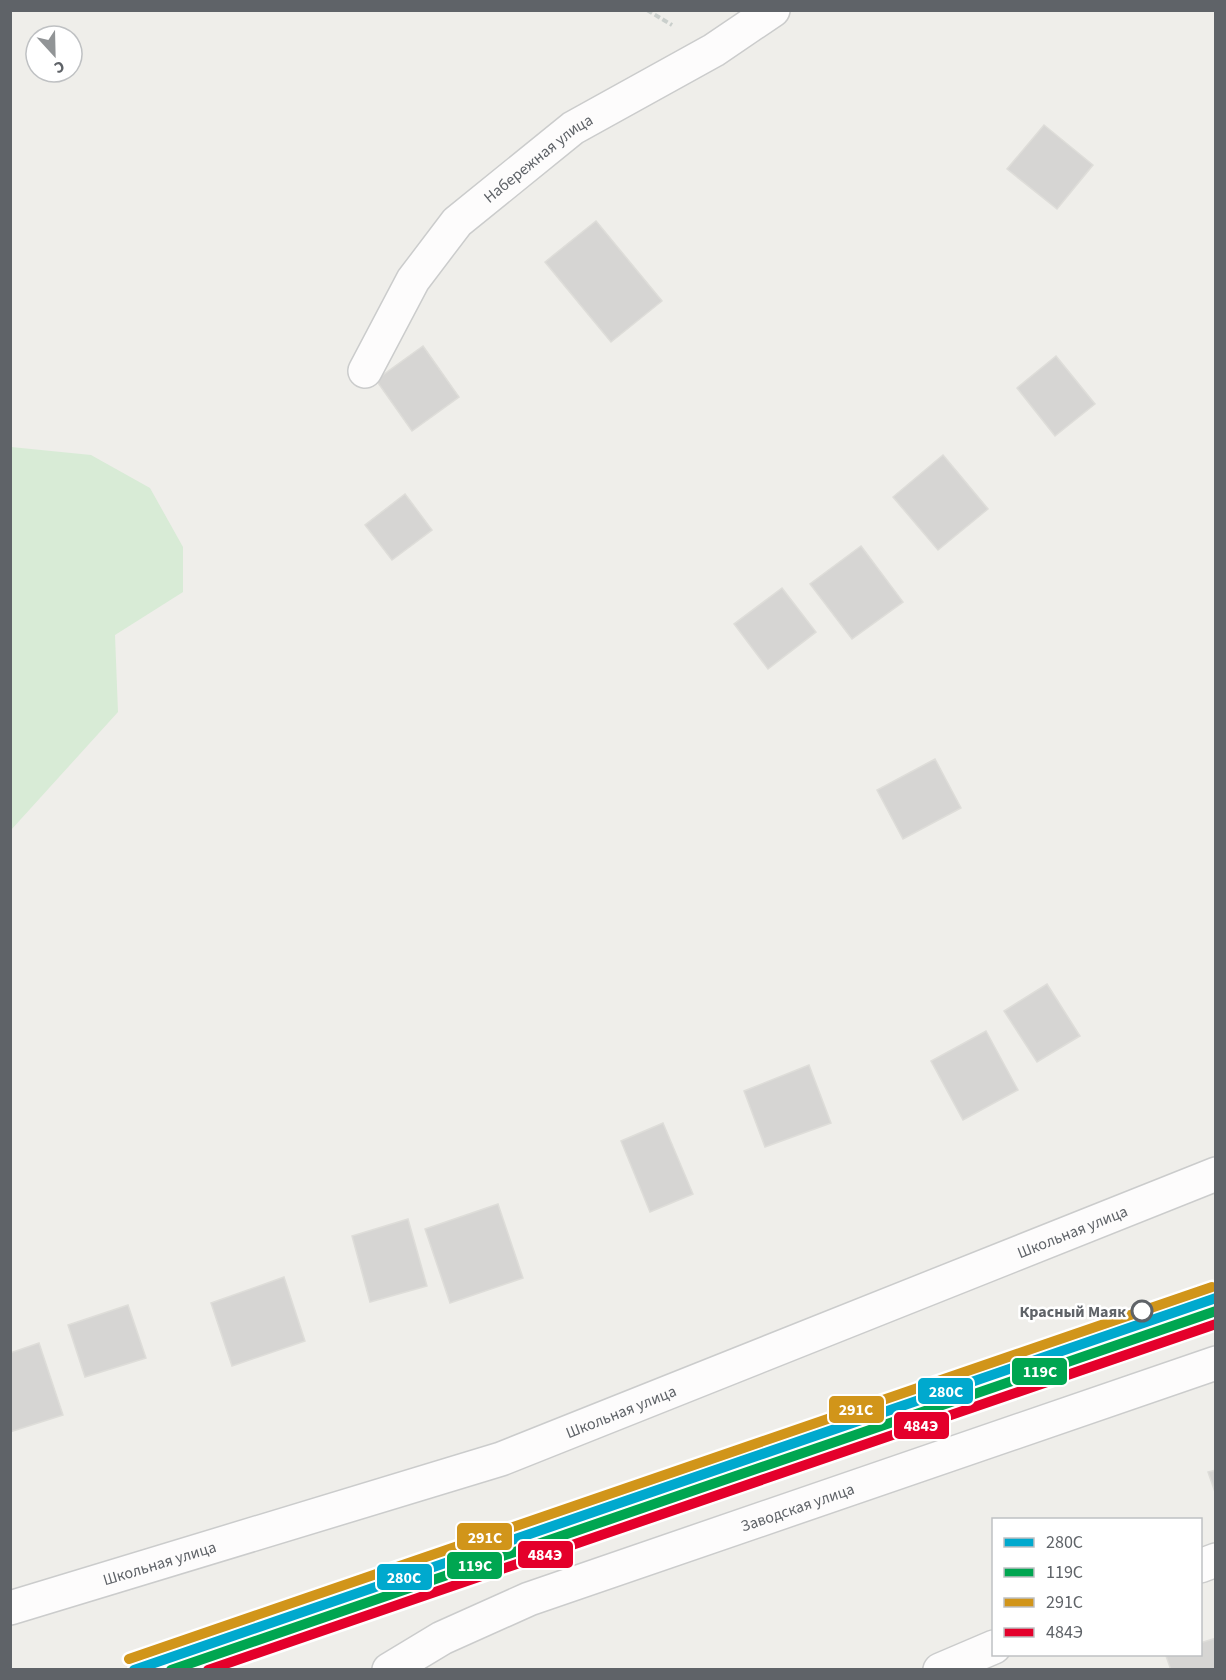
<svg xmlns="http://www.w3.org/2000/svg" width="1226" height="1680" font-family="'Source Sans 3',sans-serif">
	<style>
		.green { fill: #d8ebd6 }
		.building { fill: #d6d5d3; stroke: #deddd9; stroke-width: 1.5 }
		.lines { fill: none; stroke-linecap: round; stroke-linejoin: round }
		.minor-casing { stroke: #cbcccc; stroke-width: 36 }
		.path { stroke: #cacfcc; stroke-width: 4; stroke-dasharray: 6 3; stroke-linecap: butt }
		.minor { stroke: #fdfcfc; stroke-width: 33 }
		.rail-1-casing { stroke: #fff; stroke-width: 15 }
		.rail-2-casing { stroke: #fff; stroke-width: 15 }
		.rail-3-casing { stroke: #fff; stroke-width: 15 }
		.rail-4-casing { stroke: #fff; stroke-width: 15 }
		.rail-1 { stroke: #00a9ce; stroke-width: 10 }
		.rail-2 { stroke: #00a651; stroke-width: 10 }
		.rail-3 { stroke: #d1951a; stroke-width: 10 }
		.rail-4 { stroke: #e4002b; stroke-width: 10 }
		.stop-dot { fill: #fff; stroke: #5f6368; stroke-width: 3 }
		.labels { text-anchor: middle; stroke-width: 5; stroke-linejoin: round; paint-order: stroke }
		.street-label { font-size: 16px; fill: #5f6368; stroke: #fff }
		.stop-label { font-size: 16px; font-weight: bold; fill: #5f6368; stroke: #fff; text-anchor: end }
		.line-badge { stroke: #fff; stroke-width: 2 }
		.badge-label { font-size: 16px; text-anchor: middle; font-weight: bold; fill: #fff }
	</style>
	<rect width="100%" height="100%" fill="#efeeea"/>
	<path class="green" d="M 11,447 L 91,455 L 150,488 L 183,547 L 183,592 L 115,635 L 118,712 L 11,830 Z"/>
	<g class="building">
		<path d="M 1044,125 L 1093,165 L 1057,209 L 1007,169 Z"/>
		<path d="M 596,221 L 662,301 L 611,342 L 545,262 Z"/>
		<path d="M 423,346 L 459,397 L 412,431 L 376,380 Z"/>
		<path d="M 1056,356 L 1095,404 L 1055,436 L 1017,388 Z"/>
		<path d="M 943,455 L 988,509 L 938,550 L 893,497 Z"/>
		<path d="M 405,494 L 432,530 L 392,560 L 365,525 Z"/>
		<path d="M 861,546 L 903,602 L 852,639 L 810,584 Z"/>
		<path d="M 782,588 L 816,632 L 768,669 L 734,624 Z"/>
		<path d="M 935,759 L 961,808 L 903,839 L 877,790 Z"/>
		<path d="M 1047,984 L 1080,1036 L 1037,1062 L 1004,1011 Z"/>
		<path d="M 986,1031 L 1018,1090 L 963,1120 L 931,1061 Z"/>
		<path d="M 809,1065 L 831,1123 L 765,1147 L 744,1091 Z"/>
		<path d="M 663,1123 L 693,1194 L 650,1212 L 621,1141 Z"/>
		<path d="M 498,1204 L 523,1278 L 450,1303 L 425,1229 Z"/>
		<path d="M 408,1219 L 427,1286 L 370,1302 L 352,1236 Z"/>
		<path d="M 284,1277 L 305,1341 L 232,1366 L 211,1303 Z"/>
		<path d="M 128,1305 L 146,1358 L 85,1377 L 68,1325 Z"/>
		<path d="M 39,1343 L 63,1415 L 10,1432 L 10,1353 Z"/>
		<path d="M 1216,1470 L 1216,1495 L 1208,1472 Z"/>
		<path d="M 1216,1638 L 1216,1670 L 1171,1670 L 1166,1656 L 1171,1654 L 1200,1654 L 1200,1643 Z"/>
	</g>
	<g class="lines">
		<g class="minor-casing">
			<g id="minor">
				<path id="s1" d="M 365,371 L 413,280 L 457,222 L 573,128 L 714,50 L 773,10"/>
				<path d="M 1200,1566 L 1216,1560"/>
				<path id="s2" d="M 10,1608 L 501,1459 L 1216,1174"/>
				<path id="s3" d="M 389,1670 L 442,1638 L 529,1599 L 1216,1363"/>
				<path d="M 940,1670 L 994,1647"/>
			</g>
		</g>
		<path class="path" d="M 647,10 L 672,25"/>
		<use href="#minor" class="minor"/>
		<g class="rail-1-casing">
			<path id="rail-1" d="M 134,1670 L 1216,1298"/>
		</g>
		<g class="rail-2-casing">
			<path id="rail-2" d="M 171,1670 L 1216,1311"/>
		</g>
		<g class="rail-3-casing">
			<path id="rail-3" d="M 129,1659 L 1212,1287"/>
		</g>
		<g class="rail-4-casing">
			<path id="rail-4" d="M 208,1670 L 1216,1324"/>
		</g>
		<use href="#rail-1" class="rail-1"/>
		<use href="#rail-2" class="rail-2"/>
		<use href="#rail-3" class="rail-3"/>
		<use href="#rail-4" class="rail-4"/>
	</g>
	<circle class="stop-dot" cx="1142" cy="1311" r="10"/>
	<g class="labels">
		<g class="street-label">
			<text dy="6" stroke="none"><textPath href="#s1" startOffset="279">Набережная улица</textPath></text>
			<text dy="6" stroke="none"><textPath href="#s2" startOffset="1128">Школьная улица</textPath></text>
			<text dy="6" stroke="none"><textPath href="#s2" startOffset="642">Школьная улица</textPath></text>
			<text dy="6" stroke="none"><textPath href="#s3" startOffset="441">Заводская улица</textPath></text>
			<text dy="6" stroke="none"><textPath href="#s2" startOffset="156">Школьная улица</textPath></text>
		</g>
		<g class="stop-label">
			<text x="1126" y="1317">Красный Маяк</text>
		</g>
	</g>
	<g class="line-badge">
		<rect x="1011" y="1357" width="57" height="29" rx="6" fill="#00a651"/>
		<rect x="917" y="1377" width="57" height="28" rx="6" fill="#00a9ce"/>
		<rect x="828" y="1395" width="57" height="29" rx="6" fill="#d1951a"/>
		<rect x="893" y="1411" width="57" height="29" rx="6" fill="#e4002b"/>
		<rect x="456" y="1522" width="57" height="29" rx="6" fill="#d1951a"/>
		<rect x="517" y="1540" width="57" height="29" rx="6" fill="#e4002b"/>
		<rect x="446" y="1551" width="57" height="29" rx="6" fill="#00a651"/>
		<rect x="376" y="1563" width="57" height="28" rx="6" fill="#00a9ce"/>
	</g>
	<g class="badge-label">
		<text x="1040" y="1377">119С</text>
		<text x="946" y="1397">280С</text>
		<text x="856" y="1415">291С</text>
		<text x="921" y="1431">484Э</text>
		<text x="485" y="1543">291С</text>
		<text x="545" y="1560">484Э</text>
		<text x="475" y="1571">119С</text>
		<text x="404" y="1583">280С</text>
	</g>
	<rect width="1226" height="1680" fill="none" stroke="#5f6368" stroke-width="24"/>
	<rect x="992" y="1518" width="210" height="138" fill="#ffffff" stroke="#bfc1c3" stroke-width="1.5"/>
	<rect x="1004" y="1538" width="30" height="9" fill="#00a9ce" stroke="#bfc1c3" stroke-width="1.5"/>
	<text x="1046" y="1548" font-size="18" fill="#5f6368">280С</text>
	<rect x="1004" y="1568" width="30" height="9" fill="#00a651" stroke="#bfc1c3" stroke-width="1.5"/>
	<text x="1046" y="1578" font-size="18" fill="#5f6368">119С</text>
	<rect x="1004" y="1598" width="30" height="9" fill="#d1951a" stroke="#bfc1c3" stroke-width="1.5"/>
	<text x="1046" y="1608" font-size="18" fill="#5f6368">291С</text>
	<rect x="1004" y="1628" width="30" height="9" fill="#e4002b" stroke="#bfc1c3" stroke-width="1.5"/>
	<text x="1046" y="1638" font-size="18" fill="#5f6368">484Э</text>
	<g transform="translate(54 54) rotate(158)"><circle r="28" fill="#ffffff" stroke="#bfc1c3" stroke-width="1.5"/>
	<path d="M0-4.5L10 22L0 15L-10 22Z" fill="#919496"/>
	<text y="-9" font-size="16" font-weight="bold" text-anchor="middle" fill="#5f6368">С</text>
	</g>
</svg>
